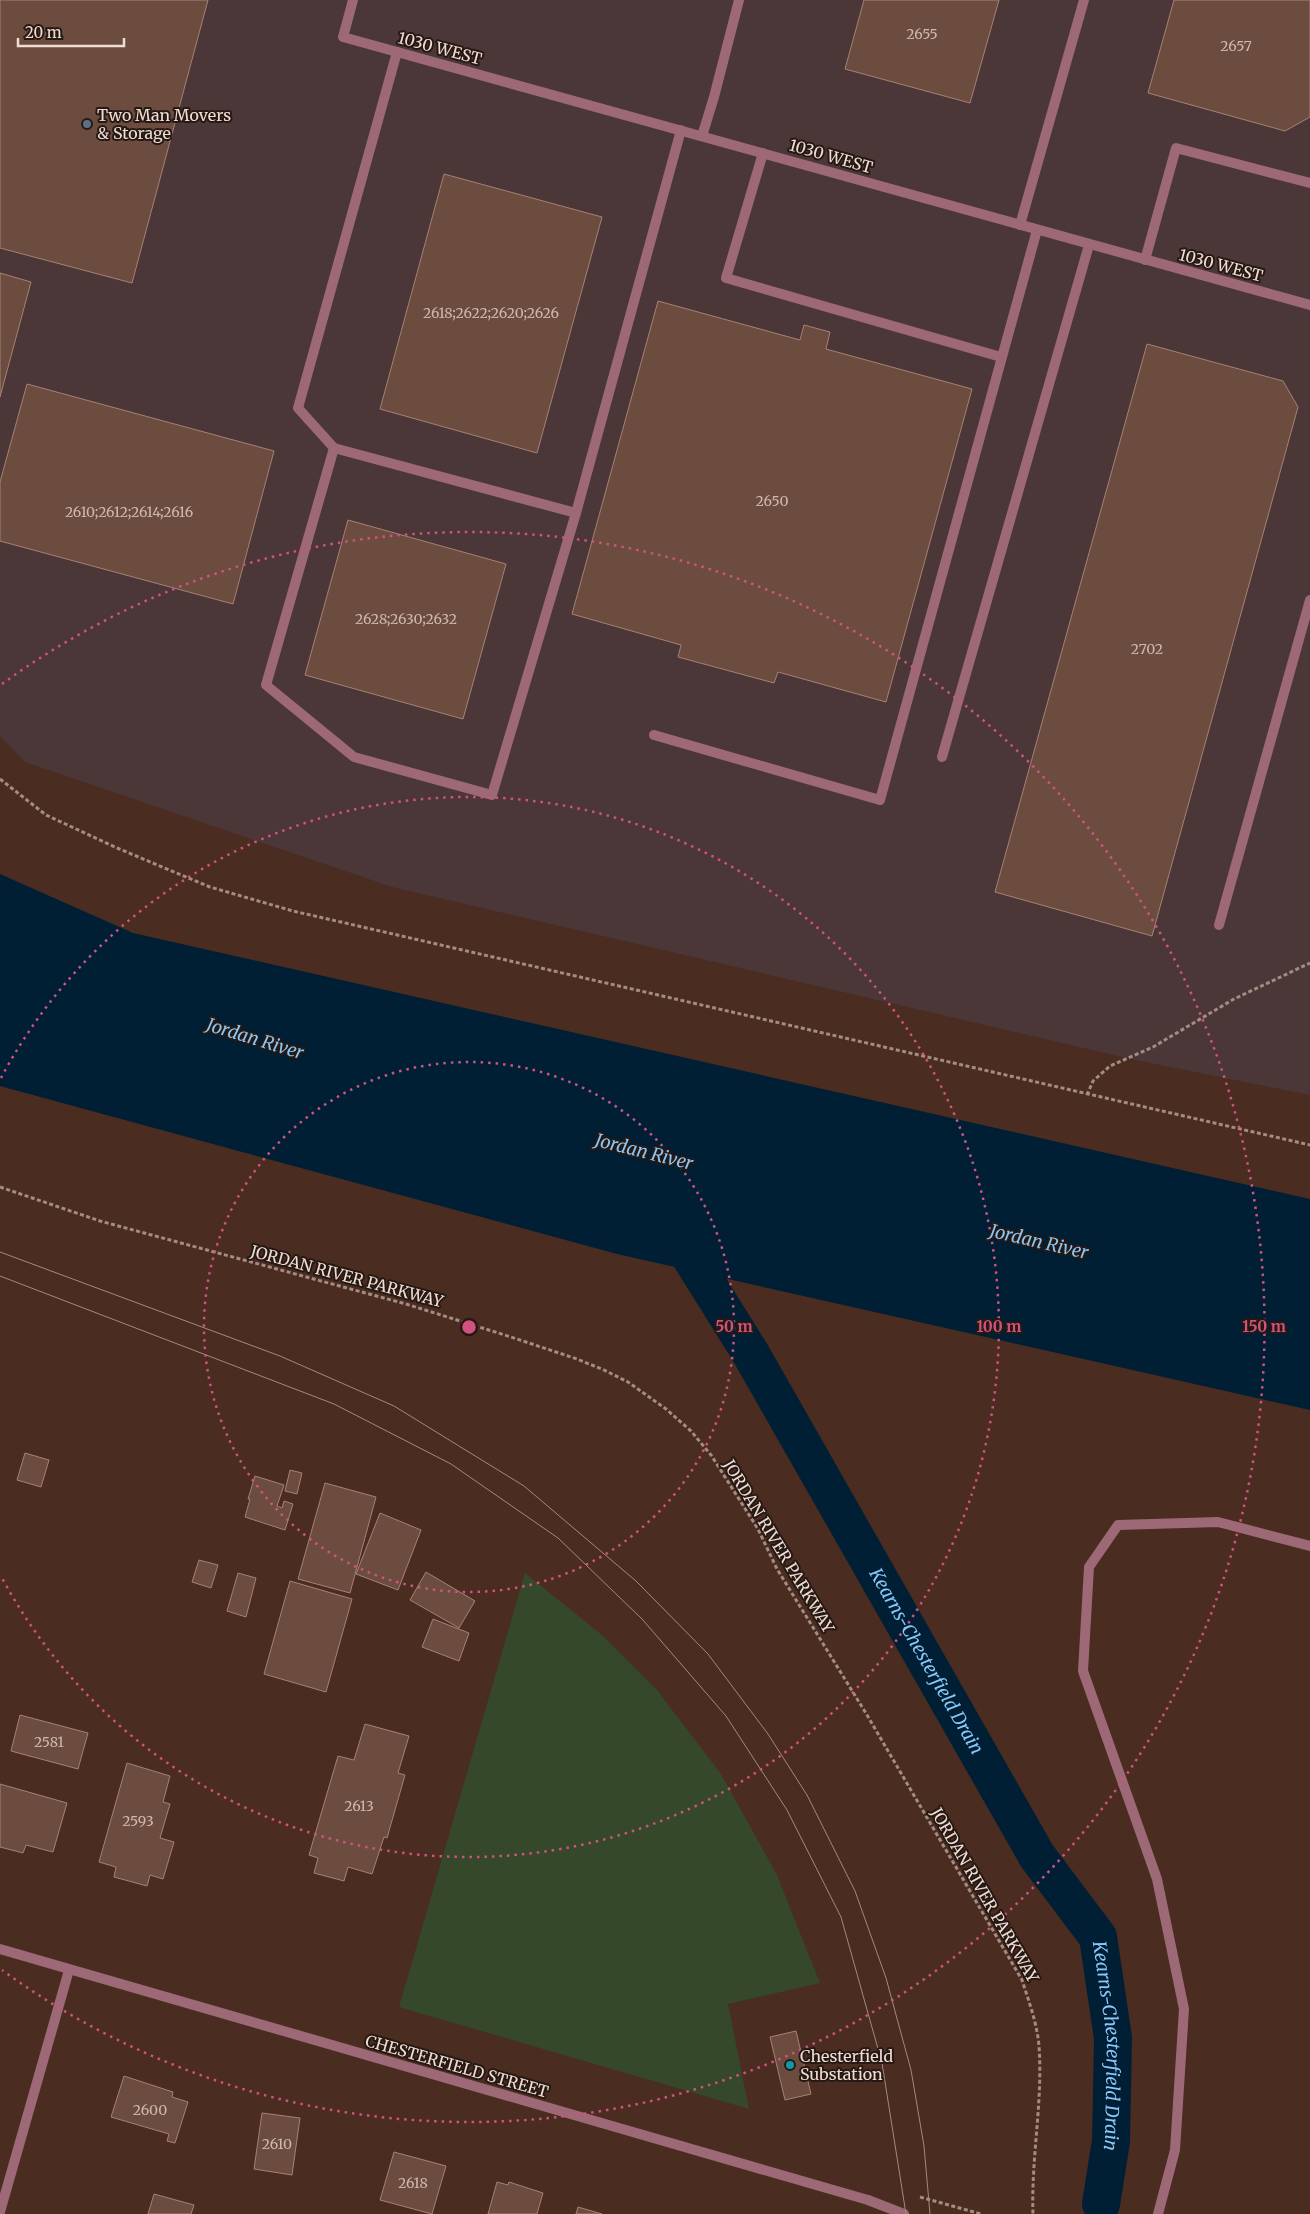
<svg xmlns="http://www.w3.org/2000/svg" width="1310" height="2214" font-family="Merriweather,serif">
	<style>
		.industrial { fill: #4b3638 }
		.green { fill: #35482a }
		.water { fill: #011f34 }
		.lines { fill: none; stroke-linecap: round; stroke-linejoin: round }
		.canal { stroke: #011f34; stroke-width: 38 }
		.building { fill: #6d4c40; stroke: #a68274 }
		.path { stroke: #a48c82; stroke-width: 3; stroke-dasharray: 4 2.5; stroke-linecap: butt }
		.service { stroke: #9d6977; stroke-width: 10 }
		.minor { stroke: #9d6977; stroke-width: 10 }
		.tram { stroke: #a28a80; stroke-width: 1 }
		.ring { fill: none; stroke: #d0537f; stroke-width: 2.5; stroke-dasharray: 2.5 5 }
		.service-dot { fill: #5c6f8a; stroke: #261913; stroke-width: 2 }
		.culture-dot { fill: #0f9aa8; stroke: #261913; stroke-width: 2 }
		.labels { text-anchor: middle; stroke-width: 4; stroke-linejoin: round; paint-order: stroke }
		.number-label { font-size: 14px; fill: #ceb8af }
		.street-label { font-size: 16px; fill: #efdcd4; stroke: #261913 }
		.poi-label { font-size: 16px; fill: #efdcd4; stroke: #261913; text-anchor: start }
		.water-label { font-size: 18px; font-style: italic; fill: #88c7f9; stroke: #261913 }
		.centre { fill: #d0537f; stroke: #261913; stroke-width: 2.5 }
		.ring-label { font-size: 15px; text-anchor: middle; font-weight: bold; fill: #d0537f; stroke: #261913; stroke-width: 4; stroke-linejoin: round; paint-order: stroke }
	</style>
	<rect width="100%" height="100%" fill="#4a2c20"/>
	<path class="industrial" d="M 0,0 L 1310,0 L 1310,1095 L 1135,1060 L 392,887 L 25,762 L 0,736 Z"/>
	<path class="green" d="M 525,1573 L 602,1635 L 657,1690 L 721,1774 L 777,1875 L 820,1983 L 728,2004 L 749,2109 L 399,2007 Z"/>
	<path class="water" d="M 0,874 L 133,933 L 1310,1199 L 1310,1410 L 617,1254 L 0,1086 Z"/>
	<g class="lines">
		<path class="canal" id="s1" d="M 673,1229 L 751,1354 L 1037,1856 L 1098,1937 L 1113,2038 L 1111,2141 L 1101,2204"/>
	</g>
	<g class="building">
		<path d="M 0,0 L 208,0 L 132,283 L 0,248 Z"/>
		<path d="M 864,0 L 999,0 L 970,103 L 845,69 Z"/>
		<path d="M 1174,0 L 1310,0 L 1310,117 L 1285,131 L 1148,93 Z"/>
		<path d="M 444,174 L 602,217 L 537,453 L 380,409 Z"/>
		<path d="M 0,273 L 31,282 L 0,397 Z"/>
		<path d="M 658,301 L 800,340 L 804,325 L 830,332 L 826,349 L 972,389 L 886,702 L 778,672 L 774,683 L 678,657 L 681,645 L 572,614 Z"/>
		<path d="M 1147,344 L 1283,381 L 1298,407 L 1152,936 L 995,892 Z"/>
		<path d="M 27,384 L 274,451 L 233,604 L 0,541 L 0,482 Z"/>
		<path d="M 348,520 L 506,564 L 463,719 L 305,675 Z"/>
		<path d="M 25,1453 L 49,1460 L 41,1487 L 17,1480 Z"/>
		<path d="M 290,1470 L 302,1473 L 297,1494 L 285,1491 Z"/>
		<path d="M 255,1476 L 284,1485 L 277,1506 L 282,1508 L 284,1501 L 293,1504 L 285,1530 L 245,1517 L 250,1499 L 248,1499 Z"/>
		<path d="M 325,1483 L 376,1497 L 350,1593 L 298,1579 Z"/>
		<path d="M 380,1513 L 421,1530 L 398,1590 L 356,1574 Z"/>
		<path d="M 199,1560 L 218,1565 L 211,1588 L 192,1582 Z"/>
		<path d="M 426,1572 L 475,1601 L 459,1628 L 410,1600 Z"/>
		<path d="M 238,1573 L 256,1578 L 246,1617 L 227,1611 Z"/>
		<path d="M 290,1581 L 352,1599 L 326,1692 L 264,1674 Z"/>
		<path d="M 433,1619 L 469,1633 L 459,1661 L 422,1647 Z"/>
		<path d="M 20,1715 L 88,1733 L 78,1769 L 11,1751 Z"/>
		<path d="M 365,1724 L 409,1736 L 398,1773 L 405,1775 L 387,1838 L 384,1837 L 372,1874 L 348,1867 L 344,1881 L 314,1873 L 318,1858 L 309,1855 L 338,1756 L 354,1760 Z"/>
		<path d="M 127,1763 L 170,1776 L 163,1802 L 170,1804 L 160,1838 L 174,1842 L 163,1879 L 150,1875 L 147,1886 L 114,1877 L 116,1867 L 99,1862 Z"/>
		<path d="M 0,1784 L 67,1803 L 53,1852 L 26,1845 L 23,1853 L 0,1847 Z"/>
		<path d="M 796,2031 L 811,2094 L 785,2100 L 770,2037 Z"/>
		<path d="M 124,2076 L 173,2092 L 172,2097 L 188,2102 L 175,2143 L 167,2141 L 169,2134 L 111,2117 Z"/>
		<path d="M 262,2113 L 300,2118 L 292,2175 L 254,2169 Z"/>
		<path d="M 394,2152 L 446,2166 L 432,2214 L 380,2200 Z"/>
		<path d="M 497,2182 L 508,2185 L 509,2182 L 543,2193 L 537,2214 L 488,2214 Z"/>
		<path d="M 154,2194 L 194,2205 L 191,2214 L 148,2214 Z"/>
		<path d="M 578,2207 L 602,2214 L 576,2214 Z"/>
	</g>
	<g class="lines">
		<g class="path">
			<path d="M 0,779 L 46,815 L 117,848 L 210,887 L 293,911 L 1310,1145"/>
			<path d="M 1087,1095 L 1093,1081 L 1110,1066 L 1153,1047 L 1234,999 L 1310,963"/>
			<path d="M 0,1187 L 100,1221 L 406,1304 L 511,1337 L 577,1359 L 604,1370 L 628,1382 L 666,1409 L 691,1431 L 711,1455 L 758,1529 L 777,1569 L 867,1715 L 1022,1980 C 1029,2002 1037,2023 1039,2046 C 1043,2102 1031,2158 1033,2214"/>
			<path d="M 920,2197 L 981,2214"/>
		</g>
		<g class="service">
			<path d="M 397,52 L 298,408 L 334,448 L 576,513 L 681,130"/>
			<path d="M 702,136 L 714,97 L 739,0"/>
			<path d="M 763,153 L 726,278 L 1001,357"/>
			<path d="M 1020,225 L 1084,0"/>
			<path d="M 1145,260 L 1176,148 L 1310,183"/>
			<path d="M 334,448 L 266,685 L 354,757 L 492,795 L 576,513"/>
			<path d="M 654,735 L 880,800 L 1037,230"/>
			<path d="M 942,757 L 1089,245"/>
			<path d="M 1219,925 L 1310,600"/>
			<path d="M 868,2200 L 904,2214"/>
			<path d="M 1158,2214 L 1175,2150 L 1184,2009 L 1157,1879 L 1083,1671 L 1089,1567 L 1118,1525 L 1218,1522 L 1310,1546"/>
		</g>
		<g class="minor">
			<path d="M 353,0 L 343,37 L 1310,305"/>
			<path d="M 0,1949 L 868,2200"/>
			<path d="M 0,2212 L 69,1970"/>
		</g>
		<g class="tram">
			<path d="M 0,1252 L 280,1356 L 394,1406 L 524,1486 L 636,1581 L 708,1654 L 768,1734 L 807,1795 L 855,1891 L 886,1978 L 911,2070 L 924,2146 L 930,2214"/>
			<path d="M 0,1276 L 334,1404 L 451,1464 L 558,1538 L 642,1619 L 726,1716 L 787,1810 L 841,1917 L 882,2063 L 906,2214"/>
		</g>
	</g>
	<g class="ring">
		<circle cx="469" cy="1327" r="265"/>
		<path d="M1 1078A530 530 0 1 1 1 1576"/>
		<path d="M2 684A795 795 0 1 1 2 1970"/>
	</g>
	<circle class="service-dot" cx="87" cy="124" r="5"/>
	<circle class="culture-dot" cx="790" cy="2065" r="5"/>
	<g class="labels">
		<g class="number-label">
			<text x="922" y="39">2655</text>
			<text x="1236" y="51">2657</text>
			<text x="491" y="318">2618;2622;2620;2626</text>
			<text x="772" y="506">2650</text>
			<text x="129" y="517">2610;2612;2614;2616</text>
			<text x="406" y="624">2628;2630;2632</text>
			<text x="1147" y="654">2702</text>
			<text x="49" y="1747">2581</text>
			<text x="359" y="1811">2613</text>
			<text x="138" y="1826">2593</text>
			<text x="150" y="2115">2600</text>
			<text x="277" y="2149">2610</text>
			<text x="413" y="2188">2618</text>
		</g>
		<g class="street-label">
			<text transform="translate(440 48) rotate(15)" y="6">1030 WEST</text>
			<text transform="translate(831 156) rotate(16)" y="6">1030 WEST</text>
			<text transform="translate(1221 265) rotate(15)" y="6">1030 WEST</text>
			<text transform="translate(347 1276) rotate(15)" y="6">JORDAN RIVER PARKWAY</text>
			<text transform="translate(779 1546) rotate(59)" y="6">JORDAN RIVER PARKWAY</text>
			<text transform="translate(985 1895) rotate(60)" y="6">JORDAN RIVER PARKWAY</text>
			<text transform="translate(457 2066) rotate(16)" y="6">CHESTERFIELD STREET</text>
		</g>
		<g class="poi-label">
			<text x="97" y="121">Two Man Movers<tspan x="97" dy="18">&amp; Storage</tspan></text>
			<text x="800" y="2062">Chesterfield<tspan x="800" dy="18">Substation</tspan></text>
		</g>
		<g class="water-label">
			<text transform="translate(255 1039) rotate(17)" y="6">Jordan River</text>
			<text transform="translate(644 1152) rotate(14)" y="6">Jordan River</text>
			<text transform="translate(1039 1242) rotate(13)" y="6">Jordan River</text>
			<text dy="6" stroke="none"><textPath href="#s1" startOffset="501">Kearns-Chesterfield Drain</textPath></text>
			<text dy="6" stroke="none"><textPath href="#s1" startOffset="936">Kearns-Chesterfield Drain</textPath></text>
		</g>
	</g>
	<circle cx="469" cy="1327" r="8" class="centre"/>
	<g class="ring-label">
		<text x="734" y="1332">50 m</text>
		<text x="999" y="1332">100 m</text>
		<text x="1264" y="1332">150 m</text>
	</g>
	<path d="M18 38v8h106v-8" fill="none" stroke="#efdcd4" stroke-width="2.5"/>
	<text x="25" y="38" font-size="15" fill="#efdcd4" stroke="#261913" stroke-width="4" paint-order="stroke">20 m</text>
</svg>
